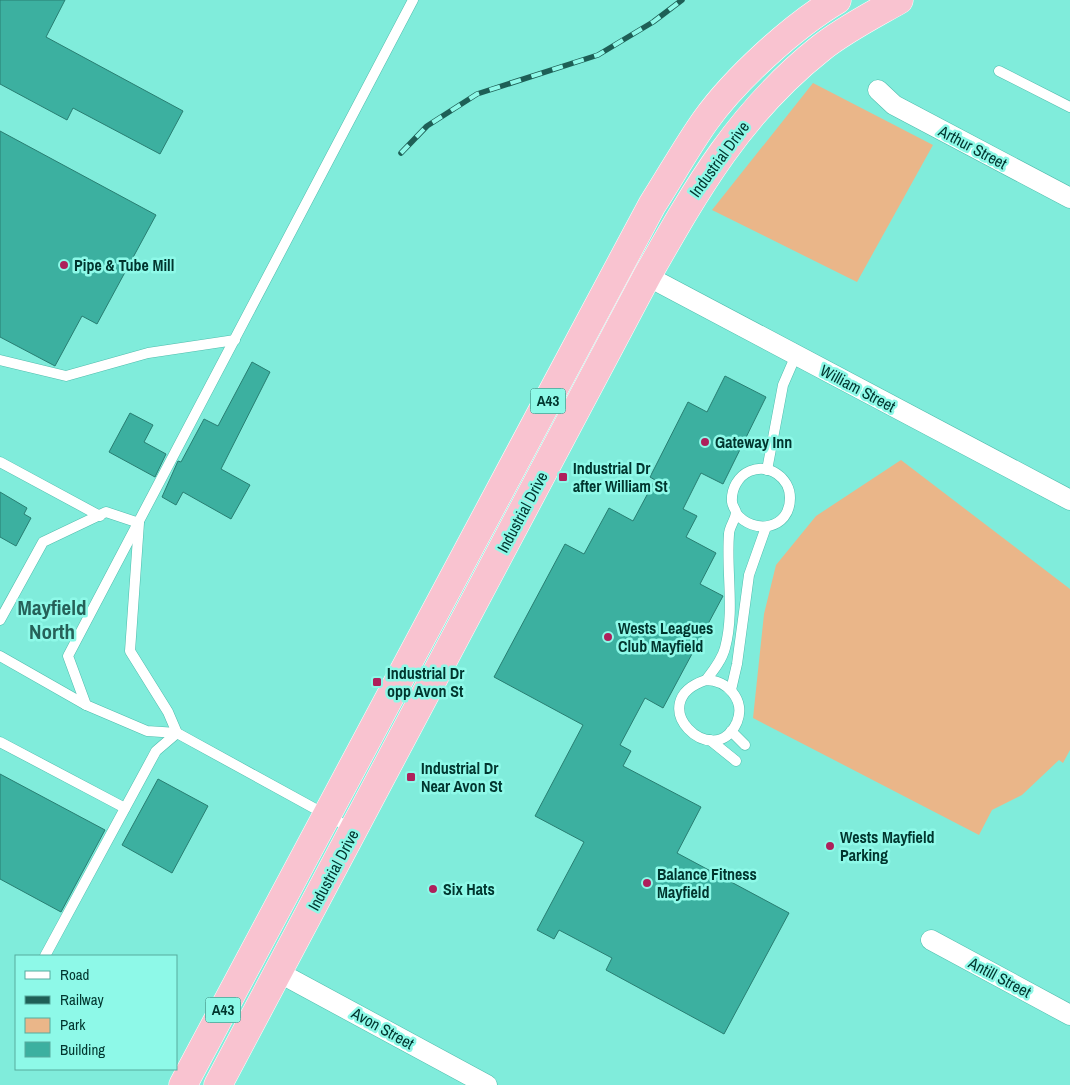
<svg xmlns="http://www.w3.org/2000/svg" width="1070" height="1085" font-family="'Archivo Narrow',sans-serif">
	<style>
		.green { fill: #eab689 }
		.building { fill: #3cb0a0; stroke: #287e72 }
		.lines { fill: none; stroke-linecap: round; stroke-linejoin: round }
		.lane-casing { stroke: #4fbdad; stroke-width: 11 }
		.street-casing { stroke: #4fbdad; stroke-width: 21 }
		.highway-casing { stroke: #fff; stroke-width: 29 }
		.lane { stroke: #fff; stroke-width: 10 }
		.street { stroke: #fff; stroke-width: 20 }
		.highway { stroke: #f9c3d0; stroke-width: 28 }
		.rail-casing { stroke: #1e5f56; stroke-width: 5.5 }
		.rail { stroke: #8ef9e8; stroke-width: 4; stroke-dasharray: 11; stroke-linecap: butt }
		.poi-dot { fill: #ae205b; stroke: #8ef9e8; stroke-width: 2 }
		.labels { text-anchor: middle; stroke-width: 5; stroke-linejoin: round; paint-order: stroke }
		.shield { fill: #8ef9e8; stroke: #2b7066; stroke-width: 1 }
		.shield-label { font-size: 15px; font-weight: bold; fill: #01352e }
		.street-label { font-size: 16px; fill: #01352e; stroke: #8ef9e8 }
		.poi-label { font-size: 16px; font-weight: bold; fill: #01352e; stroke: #8ef9e8; text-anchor: start }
		.district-label { font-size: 21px; font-weight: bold; fill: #266058; stroke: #8ef9e8 }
	</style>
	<rect width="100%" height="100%" fill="#80ecdb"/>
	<g class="green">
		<path d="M 813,83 L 933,145 L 857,282 L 712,210 Z"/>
		<path d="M 901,460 L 1070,589 L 1070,750 L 1063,763 L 1059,760 L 1022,795 L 992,810 L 979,835 L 753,718 L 764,614 L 776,565 L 816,516 Z"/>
	</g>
	<g class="building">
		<path d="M 0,0 L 65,0 L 46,37 L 183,111 L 160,154 L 73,108 L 67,120 L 0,84 Z"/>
		<path d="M 0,131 L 156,215 L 97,324 L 82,316 L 55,366 L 0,337 Z"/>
		<path d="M 252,362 L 270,372 L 221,469 L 250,485 L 231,519 L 183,492 L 176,505 L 162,497 L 178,461 L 181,462 L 204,419 L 218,426 Z"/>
		<path d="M 725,376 L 766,397 L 723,484 L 701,473 L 683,509 L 697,516 L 686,537 L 716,553 L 700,584 L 723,596 L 663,708 L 645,698 L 620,745 L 631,751 L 623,766 L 701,807 L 677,853 L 789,913 L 724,1034 L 606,970 L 612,958 L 559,930 L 554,939 L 537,930 L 584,842 L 535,816 L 583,725 L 494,677 L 565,544 L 584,554 L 609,508 L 633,521 L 655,480 L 650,477 L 688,402 L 707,412 Z"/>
		<path d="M 130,413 L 153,425 L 144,442 L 166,454 L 155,477 L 109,452 Z"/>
		<path d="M 0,492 L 27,508 L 24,514 L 31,518 L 16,546 L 0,537 Z"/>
		<path d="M 0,774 L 105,830 L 61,912 L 0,879 Z"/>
		<path d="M 158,779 L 208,806 L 172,873 L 122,845 Z"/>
	</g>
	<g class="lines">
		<g class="lane-casing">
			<g id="lane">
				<path d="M 999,71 L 1070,107"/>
				<path d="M 0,360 L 66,376 L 148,353 L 235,340"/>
				<path d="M 0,462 L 100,516"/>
				<path d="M 767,470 L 783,385 L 796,355"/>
				<path d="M 0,620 L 43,542 L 106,512 L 139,523 L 130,651 L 168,712 L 177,733 L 156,751 L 45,956"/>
				<path d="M 0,656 L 86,705"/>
				<path d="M 706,680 C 727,680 746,700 737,722 C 714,774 640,702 706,680 C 713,671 722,660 725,648 C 735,611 726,571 729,534 C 729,527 736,519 736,512 C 735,509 732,505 732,502 C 731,489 738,476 750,471 C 769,463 790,478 790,498 C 790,530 753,535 736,513"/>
				<path d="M 731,690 L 737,664 L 749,575 L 766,527"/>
				<path d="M 731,731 L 745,745"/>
				<path d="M 710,740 L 736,761"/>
				<path d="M 0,742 L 125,808"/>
				<path d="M 352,829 L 177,733 L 147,731 L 86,705 L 68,656 L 413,0"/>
			</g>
		</g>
		<g class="street-casing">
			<g id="street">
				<path d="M 878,90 L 894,105 L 1070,198"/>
				<path d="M 647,276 L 1070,500"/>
				<path d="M 931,940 L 1070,1015"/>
				<path d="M 278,972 L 487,1085"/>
			</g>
		</g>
		<g class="highway-casing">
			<g id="highway">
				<path d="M 183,1085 L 652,205 C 670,177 686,148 705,121 C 735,79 793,26 837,0"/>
				<path d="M 218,1085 L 647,276 C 697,188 740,112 821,48 C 845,29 873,15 899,0"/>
			</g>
		</g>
		<use href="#lane" class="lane"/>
		<use href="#street" class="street"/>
		<use href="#highway" class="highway"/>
		<g class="rail-casing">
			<path id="rail" d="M 401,153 L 427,126 L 477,94 L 598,55 L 653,22 L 682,0"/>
		</g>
		<use href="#rail" class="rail"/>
	</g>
	<g class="poi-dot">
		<circle cx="64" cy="265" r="5"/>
		<circle cx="705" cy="442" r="5"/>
		<rect x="558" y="472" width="10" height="10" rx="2.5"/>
		<circle cx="608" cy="637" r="5"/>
		<rect x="372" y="677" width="10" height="10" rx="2.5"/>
		<rect x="406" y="772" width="10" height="10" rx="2.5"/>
		<circle cx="830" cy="846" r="5"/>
		<circle cx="647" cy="883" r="5"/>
		<circle cx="433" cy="889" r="5"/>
	</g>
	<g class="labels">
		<g class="shield">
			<rect x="530.5" y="388.5" width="35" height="25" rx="4"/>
			<rect x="205.5" y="997.5" width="35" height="25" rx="4"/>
		</g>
		<g class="shield-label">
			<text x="548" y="406">A43</text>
			<text x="223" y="1015">A43</text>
		</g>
		<g class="street-label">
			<text transform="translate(973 147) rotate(28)" y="6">Arthur Street</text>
			<text transform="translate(719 159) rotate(-54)" y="6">Industrial Drive</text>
			<text transform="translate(858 388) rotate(28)" y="6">William Street</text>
			<text transform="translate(522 512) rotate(-62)" y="6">Industrial Drive</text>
			<text transform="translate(333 870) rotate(-62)" y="6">Industrial Drive</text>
			<text transform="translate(1000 977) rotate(28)" y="6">Antill Street</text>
			<text transform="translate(383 1028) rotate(29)" y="6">Avon Street</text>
		</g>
		<g class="poi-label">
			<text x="74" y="271">Pipe &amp; Tube Mill</text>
			<text x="715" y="448">Gateway Inn</text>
			<text x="573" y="474">Industrial Dr<tspan x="573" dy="18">after William St</tspan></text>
			<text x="618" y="634">Wests Leagues<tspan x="618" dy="18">Club Mayfield</tspan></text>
			<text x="387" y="679">Industrial Dr<tspan x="387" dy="18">opp Avon St</tspan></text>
			<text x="421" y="774">Industrial Dr<tspan x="421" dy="18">Near Avon St</tspan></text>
			<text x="840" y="843">Wests Mayfield<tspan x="840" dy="18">Parking</tspan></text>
			<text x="657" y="880">Balance Fitness<tspan x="657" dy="18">Mayfield</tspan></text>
			<text x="443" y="895">Six Hats</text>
		</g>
		<g class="district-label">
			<text x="52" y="615">Mayfield<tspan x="52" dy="24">North</tspan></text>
		</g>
	</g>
	<rect x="15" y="955" width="162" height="115" fill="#8ef9e8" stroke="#56ab9e"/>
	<rect x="25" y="971" width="25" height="8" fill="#ffffff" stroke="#56ab9e"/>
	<text x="60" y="980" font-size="15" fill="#01352e">Road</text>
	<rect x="25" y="996" width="25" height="8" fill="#1e5f56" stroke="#56ab9e"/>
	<text x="60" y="1005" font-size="15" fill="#01352e">Railway</text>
	<rect x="25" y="1018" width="25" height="15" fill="#eab689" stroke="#56ab9e"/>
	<text x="60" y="1030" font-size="15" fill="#01352e">Park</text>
	<rect x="25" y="1042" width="25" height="15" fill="#3cb0a0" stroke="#56ab9e"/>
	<text x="60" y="1055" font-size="15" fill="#01352e">Building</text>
</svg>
